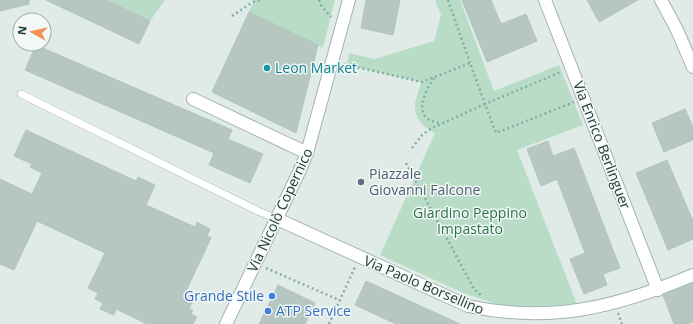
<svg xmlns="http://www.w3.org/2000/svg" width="693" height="324" font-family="'Open Sans',sans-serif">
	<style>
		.green { fill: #b9dcc7 }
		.building { fill: #b6c6c1; stroke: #b3c4bf }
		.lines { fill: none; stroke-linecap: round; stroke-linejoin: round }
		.service-casing { stroke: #a3b3b0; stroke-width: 8 }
		.minor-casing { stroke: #a3b3b0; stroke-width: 14 }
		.tertiary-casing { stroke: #a3b3b0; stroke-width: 14 }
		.path { stroke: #81afa6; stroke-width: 2.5; stroke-dasharray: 2 3; stroke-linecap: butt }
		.service { stroke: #fff; stroke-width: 7 }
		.minor { stroke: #fff; stroke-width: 12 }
		.tertiary { stroke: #fff; stroke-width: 12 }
		.culture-dot { fill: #0f9aa8; stroke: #f1f8f5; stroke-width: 1.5 }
		.service-dot { fill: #5c6f8a; stroke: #f1f8f5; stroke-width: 1.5 }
		.shop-dot { fill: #3f7fe0; stroke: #f1f8f5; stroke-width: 1.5 }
		.labels { text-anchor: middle; stroke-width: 3; stroke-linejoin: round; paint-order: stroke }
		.culture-label { font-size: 14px; fill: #0d838f; stroke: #f1f8f5; text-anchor: start }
		.street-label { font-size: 14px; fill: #213b38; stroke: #f1f8f5 }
		.service-label { font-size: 14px; fill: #4e5e75; stroke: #f1f8f5; text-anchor: start }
		.park-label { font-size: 14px; fill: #2b7250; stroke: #f1f8f5 }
		.shop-label { font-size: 14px; fill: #366cbe; stroke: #f1f8f5; text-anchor: end }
	</style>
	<rect width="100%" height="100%" fill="#e0ebe8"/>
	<g class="green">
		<path d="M 106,0 L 165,0 L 150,21 Z"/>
		<path d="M 254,0 L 335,0 L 323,48 L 249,12 Z"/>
		<path d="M 435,0 L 460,0 L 494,91 L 559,65 L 583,125 L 517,150 L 578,307 L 514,308 L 493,303 L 463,293 L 380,255 L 435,133 C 423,127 414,119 415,104 C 416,97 420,89 421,82 L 347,65 L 349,53 L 374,59 L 434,41 L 441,15 Z"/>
	</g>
	<g class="building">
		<path d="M 0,0 L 29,0 L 29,4 L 0,11 Z"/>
		<path d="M 46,0 L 106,0 L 150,21 L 139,44 Z"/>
		<path d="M 366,0 L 400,0 L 393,35 L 361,28 Z"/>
		<path d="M 462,0 L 491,0 L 501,24 L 526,14 L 537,41 L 487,62 Z"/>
		<path d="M 587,0 L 638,0 L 599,22 Z"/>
		<path d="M 249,12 L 318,45 L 296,133 L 212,92 Z"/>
		<path d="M 36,45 L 232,130 L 228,139 L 263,154 L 250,183 L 209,165 L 214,153 L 25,70 Z"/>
		<path d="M 685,109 L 693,127 L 693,140 L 664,152 L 652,123 Z"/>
		<path d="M 26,130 L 136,181 L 138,177 L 155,185 L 146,205 L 195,227 L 197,222 L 210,229 L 207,236 L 211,238 L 186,291 L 195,296 L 189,309 L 193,310 L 191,314 L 197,317 L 193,324 L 147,324 L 116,309 L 114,315 L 100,309 L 103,303 L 95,299 L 98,293 L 88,288 L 105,253 L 37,221 L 14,270 L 0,264 L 0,179 L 32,194 L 42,173 L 30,167 L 32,164 L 14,156 Z"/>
		<path d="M 548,141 L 553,156 L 574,148 L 620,268 L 603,274 L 607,285 L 584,294 L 570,259 L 585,253 L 557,179 L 541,186 L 527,149 Z"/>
		<path d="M 667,160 L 693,221 L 693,239 L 668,250 L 636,173 Z"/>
		<path d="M 366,281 L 460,324 L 396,324 L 355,305 Z"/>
		<path d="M 693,283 L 693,322 L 687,324 L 674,324 L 663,295 Z"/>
		<path d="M 278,285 L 315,303 L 305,324 L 259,324 Z"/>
	</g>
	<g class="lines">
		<g class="service-casing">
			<path id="service" d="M 21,94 L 258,211 L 277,219"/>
		</g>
		<g class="minor-casing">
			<g id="minor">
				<path d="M 545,0 L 658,290"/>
				<path d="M 193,99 L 307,153"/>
				<path d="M 277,219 L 468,306 C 551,324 617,307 693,275"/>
				<path d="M 226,324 L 300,170 L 307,153 L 349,0"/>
			</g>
		</g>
		<g class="tertiary-casing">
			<path id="tertiary" d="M 661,0 L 677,30 L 693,67"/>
		</g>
		<g class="path">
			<path d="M 319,0 L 320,4 L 331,17"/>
			<path d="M 448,0 L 470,63"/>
			<path d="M 232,16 L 253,2 L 261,0"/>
			<path d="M 343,64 L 422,82 L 470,63 L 485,104 L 561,72"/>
			<path d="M 434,78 C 423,94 411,121 442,123"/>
			<path d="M 412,148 L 423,134 L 432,128 L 485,104 L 496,133 L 574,102"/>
			<path d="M 406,163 L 474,289 L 482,296"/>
			<path d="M 266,268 L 339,300"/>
			<path d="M 618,313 L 622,324"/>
			<path d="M 329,324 L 355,267"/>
		</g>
		<use href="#service" class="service"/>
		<use href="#minor" class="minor"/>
		<use href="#tertiary" class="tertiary"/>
	</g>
	<circle class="culture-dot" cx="267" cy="68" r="4"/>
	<circle class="service-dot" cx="361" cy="182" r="4"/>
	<g class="shop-dot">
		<circle cx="272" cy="296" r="4"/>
		<circle cx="268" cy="311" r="4"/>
	</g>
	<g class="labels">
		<g class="culture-label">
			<text x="275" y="73">Leon Market</text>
		</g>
		<g class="street-label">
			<text transform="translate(602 145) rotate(69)" y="5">Via Enrico Berlinguer</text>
			<text transform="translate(280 210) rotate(-65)" y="5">Via Nicolò Copernico</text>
			<text transform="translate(424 285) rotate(23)" y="5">Via Paolo Borsellino</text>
		</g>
		<g class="service-label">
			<text x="369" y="179">Piazzale<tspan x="369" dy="16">Giovanni Falcone</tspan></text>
		</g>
		<g class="park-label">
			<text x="470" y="218">Giardino Peppino<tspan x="470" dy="16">Impastato</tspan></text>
		</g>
		<g class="shop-label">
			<text x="264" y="301">Grande Stile</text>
			<text x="276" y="316" text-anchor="start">ATP Service</text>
		</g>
	</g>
	<g transform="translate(32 32) rotate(278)"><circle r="19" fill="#f1f8f5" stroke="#9eaca9"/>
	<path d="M0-3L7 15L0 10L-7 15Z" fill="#f19258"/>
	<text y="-6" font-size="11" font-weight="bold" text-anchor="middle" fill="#213b38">N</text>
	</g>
</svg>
